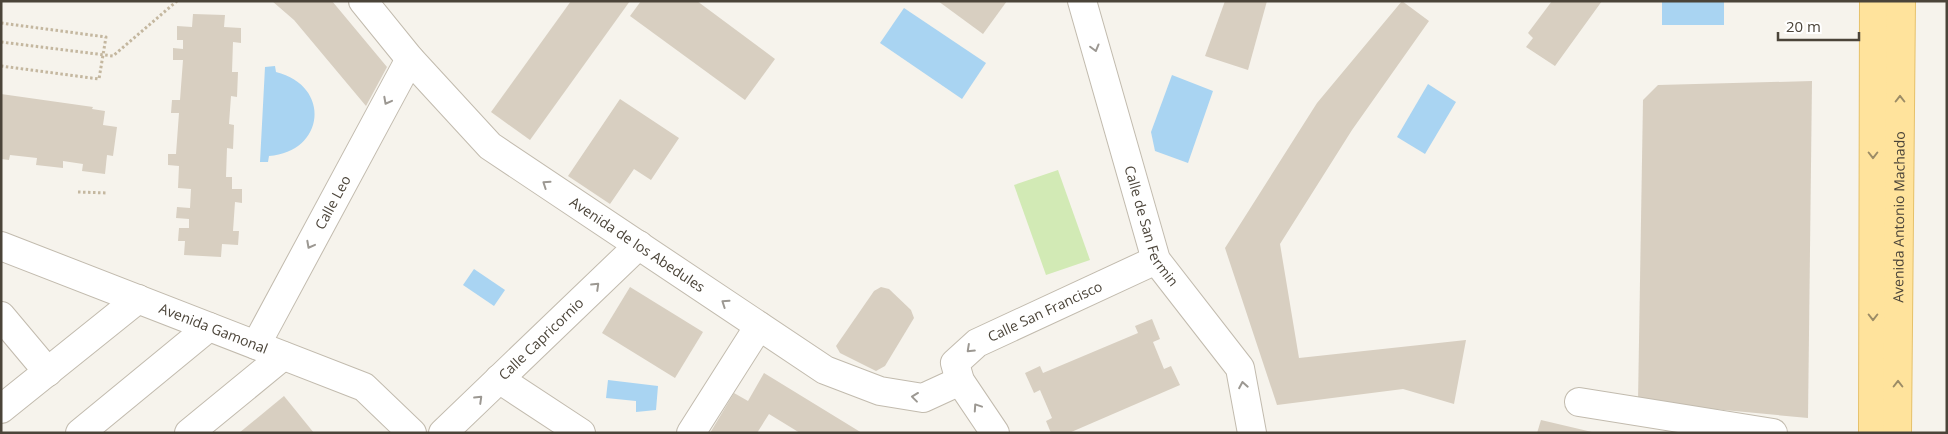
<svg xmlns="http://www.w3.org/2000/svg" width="1948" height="434" font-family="'Open Sans',sans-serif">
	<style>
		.green { fill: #d2eab5 }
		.water { fill: #a9d4f2 }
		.building { fill: #d8cfc1 }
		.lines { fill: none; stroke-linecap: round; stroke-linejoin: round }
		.minor-casing { stroke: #c2bbae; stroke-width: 30 }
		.major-casing { stroke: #e6c16a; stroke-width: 30 }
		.path { stroke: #c4b79f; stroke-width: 3; stroke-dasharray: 2.5 2.5; stroke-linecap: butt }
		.minor { stroke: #fff; stroke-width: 28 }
		.major { stroke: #ffe39c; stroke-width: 28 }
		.oneway { stroke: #9c9892 }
		.oneway2 { stroke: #9c8c66 }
		.labels { text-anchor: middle; stroke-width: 4.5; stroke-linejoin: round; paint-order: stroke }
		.street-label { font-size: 14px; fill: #4b4439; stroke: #fff }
	</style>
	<rect width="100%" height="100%" fill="#f6f3ec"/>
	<path class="green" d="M 1058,170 L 1090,260 L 1046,275 L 1014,185 Z"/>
	<g class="water">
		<rect x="1662" y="1" width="62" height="24"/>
		<path d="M 904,8 L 986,63 L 962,99 L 880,43 Z"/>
		<path d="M 275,66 L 276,72 C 332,86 325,152 269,156 L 268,162 L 260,162 L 265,67 Z"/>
		<path d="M 1172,75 L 1213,91 L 1188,163 L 1155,151 L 1151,132 Z"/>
		<path d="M 1428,84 L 1456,102 L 1425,154 L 1397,137 Z"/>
		<path d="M 474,269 L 505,290 L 494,306 L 463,285 Z"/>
		<path d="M 608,380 L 658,386 L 656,410 L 636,412 L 636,401 L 606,398 Z"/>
	</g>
	<g class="building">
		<path d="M 272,1 L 332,1 L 387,67 L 366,106 L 294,20 Z"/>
		<path d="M 571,1 L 630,1 L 530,140 L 491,112 Z"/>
		<path d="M 641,1 L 697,1 L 775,59 L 745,100 L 630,16 Z"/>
		<path d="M 938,1 L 1007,1 L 983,34 Z"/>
		<path d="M 1225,1 L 1267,1 L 1248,70 L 1205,56 Z"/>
		<path d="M 1402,1 L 1429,21 L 1352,130 L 1280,244 L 1299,358 L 1466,340 L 1454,404 L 1403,389 L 1277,405 L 1225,248 L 1317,103 Z"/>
		<path d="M 1552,1 L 1602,1 L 1555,66 L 1526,47 L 1533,38 L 1528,33 Z"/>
		<path d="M 193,14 L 225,15 L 224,27 L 241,28 L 241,43 L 233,42 L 232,72 L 238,72 L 237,97 L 231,96 L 229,124 L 234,125 L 233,149 L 227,148 L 226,177 L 232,177 L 232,189 L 242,189 L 242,203 L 235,202 L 233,231 L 239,231 L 238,245 L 222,244 L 221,257 L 184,255 L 185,241 L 178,241 L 179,228 L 189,228 L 189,219 L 176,218 L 177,207 L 190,208 L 191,189 L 178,188 L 179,166 L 168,165 L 168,154 L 176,154 L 179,113 L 171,113 L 172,100 L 180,100 L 183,60 L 173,60 L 173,48 L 183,49 L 183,40 L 177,40 L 177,26 L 192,27 Z"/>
		<path d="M 1812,81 L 1808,418 L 1638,402 L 1643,100 L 1658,85 Z"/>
		<path d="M 1,94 L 93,107 L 92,109 L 105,111 L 103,125 L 117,127 L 113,156 L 107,155 L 105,174 L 82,171 L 83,164 L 63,161 L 63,168 L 36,165 L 37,158 L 10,155 L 9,160 L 1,159 Z"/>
		<path d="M 620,99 L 679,138 L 651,180 L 634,169 L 610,204 L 568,176 Z"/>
		<path d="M 630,287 L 703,332 L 675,378 L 602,333 Z"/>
		<path d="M 881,287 L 889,289 L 911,310 L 914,318 L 885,366 L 876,371 L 840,353 L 836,346 L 874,291 Z"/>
		<path d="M 1152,319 L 1160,339 L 1153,342 L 1164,369 L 1171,366 L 1180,385 L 1069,433 L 1051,433 L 1046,421 L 1052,418 L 1040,390 L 1034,393 L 1025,373 L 1040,366 L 1043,373 L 1138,333 L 1135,326 Z"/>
		<path d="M 764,373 L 862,433 L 800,433 L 769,414 L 757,433 L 710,433 L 734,393 L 748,401 Z"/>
		<path d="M 284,396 L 314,433 L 239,433 Z"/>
		<path d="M 1541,420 L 1592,432 L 1591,433 L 1537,433 Z"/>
	</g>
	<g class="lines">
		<g class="minor-casing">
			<g id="minor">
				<path id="s1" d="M 363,1 L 410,59 L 490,146 L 825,370 L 880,391 L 923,398 L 960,381"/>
				<path id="s2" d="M 1082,1 L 1156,260 L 1240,368 L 1252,433"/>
				<path id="s3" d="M 1,246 L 364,387 L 412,433"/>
				<path d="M 1,316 L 48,372"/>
				<path id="s4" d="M 256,345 L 410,59"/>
				<path d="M 499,379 L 581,433"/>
				<path d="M 1579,402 L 1773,433"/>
				<path d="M 1,409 L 138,299"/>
				<path d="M 80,433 L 209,327"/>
				<path d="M 189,433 L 283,356"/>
				<path id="s5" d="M 443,433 L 639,245"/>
				<path d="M 691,433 L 759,326"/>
				<path id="s6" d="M 995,433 L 960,381 L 955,363 L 977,343 L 1156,260"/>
			</g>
		</g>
		<g class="major-casing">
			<g id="major">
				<path d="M 1873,433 L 1874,1"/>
				<path id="s7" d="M 1897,433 L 1901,1"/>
			</g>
		</g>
		<g class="path">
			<path d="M 1,23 L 106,37 L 99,79 L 1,66"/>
			<path d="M 1,42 L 113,56 L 177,1"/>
			<path d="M 78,192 L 107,193"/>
		</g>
		<use href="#minor" class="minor"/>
		<use href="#major" class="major"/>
	</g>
	<defs><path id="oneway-chevron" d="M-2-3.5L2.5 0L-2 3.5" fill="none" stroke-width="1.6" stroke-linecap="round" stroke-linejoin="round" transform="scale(1.25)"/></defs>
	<g class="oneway">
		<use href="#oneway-chevron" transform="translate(1095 48) rotate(75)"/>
		<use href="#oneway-chevron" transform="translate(387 101) rotate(118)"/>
		<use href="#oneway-chevron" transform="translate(546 184) rotate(-146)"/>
		<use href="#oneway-chevron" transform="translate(310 245) rotate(118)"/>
		<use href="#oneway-chevron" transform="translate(596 286) rotate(-44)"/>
		<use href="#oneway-chevron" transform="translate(725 303) rotate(-146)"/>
		<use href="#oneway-chevron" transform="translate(970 349) rotate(137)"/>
		<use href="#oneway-chevron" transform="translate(1243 385) rotate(-100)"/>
		<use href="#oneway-chevron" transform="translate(915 397) rotate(-173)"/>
		<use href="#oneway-chevron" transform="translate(479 399) rotate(-44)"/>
		<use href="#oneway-chevron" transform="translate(977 407) rotate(-124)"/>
	</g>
	<g class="oneway2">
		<use href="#oneway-chevron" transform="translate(1900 99) rotate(-90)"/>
		<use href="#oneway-chevron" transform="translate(1873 155) rotate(90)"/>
		<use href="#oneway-chevron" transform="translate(1873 317) rotate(90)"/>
		<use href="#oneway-chevron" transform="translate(1898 384) rotate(-90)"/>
	</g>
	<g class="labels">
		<g class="street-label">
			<text dy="5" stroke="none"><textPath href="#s4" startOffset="162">Calle Leo</textPath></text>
			<text dy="5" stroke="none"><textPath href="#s7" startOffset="216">Avenida Antonio Machado</textPath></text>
			<text dy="5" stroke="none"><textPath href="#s2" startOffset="236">Calle de San Fermin</textPath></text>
			<text dy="5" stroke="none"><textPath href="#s1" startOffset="370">Avenida de los Abedules</textPath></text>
			<text dy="5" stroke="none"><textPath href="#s6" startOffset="186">Calle San Francisco</textPath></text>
			<text dy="5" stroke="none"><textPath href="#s3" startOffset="228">Avenida Gamonal</textPath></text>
			<text dy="5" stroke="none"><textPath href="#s5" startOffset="136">Calle Capricornio</textPath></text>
		</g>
	</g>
	<rect width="1948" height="434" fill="none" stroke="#4b4439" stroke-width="5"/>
	<path d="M1778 32v8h81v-8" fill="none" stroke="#4b4439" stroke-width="2.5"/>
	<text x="1786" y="32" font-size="15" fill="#4b4439" stroke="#ffffff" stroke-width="4" paint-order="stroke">20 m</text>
</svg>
